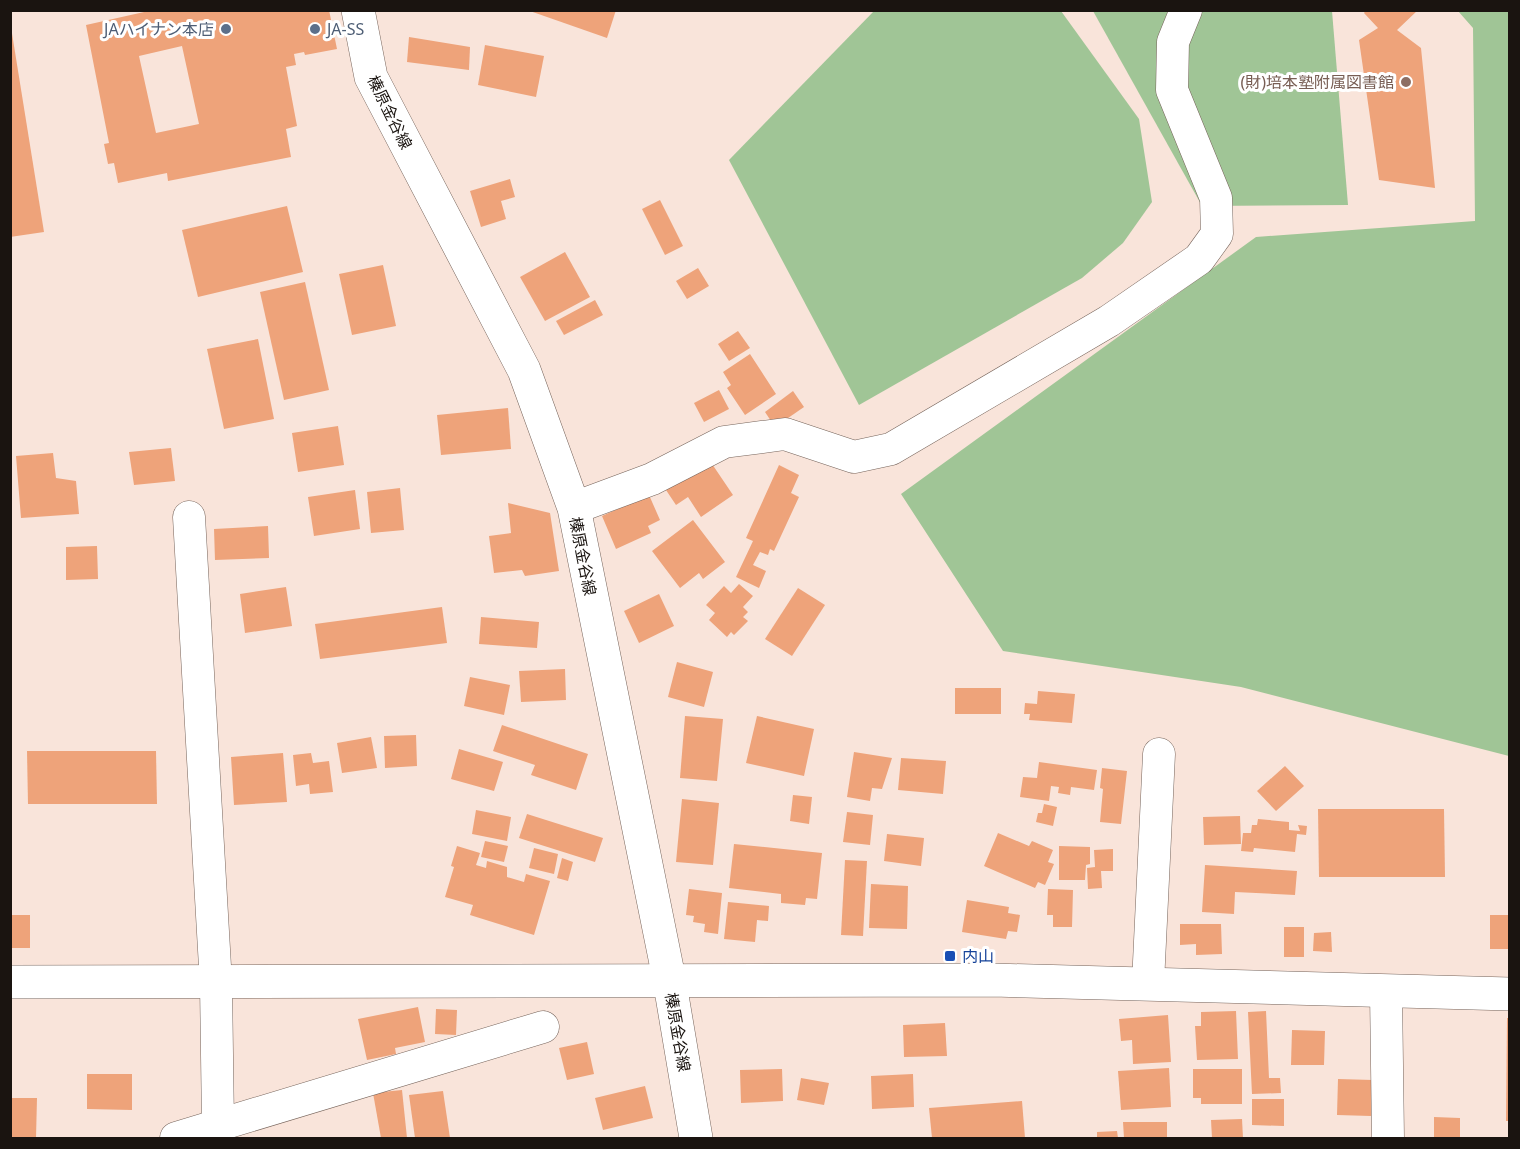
<svg xmlns="http://www.w3.org/2000/svg" width="1520" height="1149" font-family="'Noto Sans','Noto Sans JP',sans-serif">
	<style>
		.green { fill: #a0c596 }
		.building { fill: #eea37a; fill-rule: evenodd }
		.lines { fill: none; stroke-linecap: round; stroke-linejoin: round }
		.minor-casing { stroke: #76645b; stroke-width: 33 }
		.tertiary-casing { stroke: #76645b; stroke-width: 34 }
		.secondary-casing { stroke: #76645b; stroke-width: 34 }
		.minor { stroke: #fff; stroke-width: 32 }
		.tertiary { stroke: #fff; stroke-width: 33 }
		.secondary { stroke: #fff; stroke-width: 33 }
		.service-dot { fill: #5c6f8a; stroke: #fff; stroke-width: 2 }
		.education-dot { fill: #8d6e63; stroke: #fff; stroke-width: 2 }
		.transit-dot { fill: #1a4fb4; stroke: #fff; stroke-width: 2 }
		.labels { text-anchor: middle; stroke-width: 6; stroke-linejoin: round; paint-order: stroke }
		.service-label { font-size: 16px; fill: #4e5e75; stroke: #fff; text-anchor: end }
		.education-label { font-size: 16px; fill: #785e54; stroke: #fff; text-anchor: end }
		.street-label { font-size: 16px; fill: #1a1410; stroke: #fff }
		.transit-label { font-size: 16px; fill: #164399; stroke: #fff; text-anchor: start }
	</style>
	<rect width="100%" height="100%" fill="#f9e4da"/>
	<g class="green">
		<path d="M 874,11 L 1061,11 L 1139,119 L 1152,202 L 1123,243 L 1082,278 L 859,405 L 729,160 Z"/>
		<path d="M 1093,11 L 1332,11 L 1348,205 L 1202,206 Z"/>
		<path d="M 1458,11 L 1509,11 L 1509,756 L 1241,687 L 1003,651 L 901,494 L 1256,237 L 1475,221 L 1473,28 Z"/>
	</g>
	<g class="building">
		<path d="M 153,10 L 329,10 L 337,49 L 305,55 L 304,52 L 294,54 L 296,65 L 286,67 L 297,126 L 286,129 L 291,157 L 168,181 L 167,173 L 118,183 L 114,163 L 108,164 L 104,144 L 109,143 L 86,25 ZM 182,46 L 199,124 L 156,133 L 139,56 Z"/>
		<path d="M 527,10 L 616,10 L 607,38 Z"/>
		<path d="M 1366,10 L 1418,10 L 1397,30 L 1421,48 L 1435,188 L 1379,180 L 1359,40 L 1378,28 L 1364,13 Z"/>
		<path d="M 10,21 L 44,232 L 10,237 Z"/>
		<path d="M 409,37 L 470,47 L 469,70 L 407,62 Z"/>
		<path d="M 485,45 L 544,56 L 536,97 L 478,85 Z"/>
		<path d="M 510,179 L 515,197 L 501,201 L 506,219 L 481,227 L 470,191 Z"/>
		<path d="M 660,200 L 683,246 L 665,255 L 642,209 Z"/>
		<path d="M 287,206 L 303,272 L 198,297 L 182,230 Z"/>
		<path d="M 565,252 L 590,297 L 545,321 L 520,277 Z"/>
		<path d="M 383,265 L 396,326 L 352,335 L 339,274 Z"/>
		<path d="M 698,268 L 709,286 L 687,299 L 676,281 Z"/>
		<path d="M 305,282 L 329,390 L 284,400 L 260,292 Z"/>
		<path d="M 595,300 L 603,315 L 564,335 L 556,321 Z"/>
		<path d="M 738,331 L 750,348 L 729,361 L 718,344 Z"/>
		<path d="M 258,339 L 274,419 L 224,429 L 207,349 Z"/>
		<path d="M 750,354 L 776,394 L 745,415 L 727,388 L 731,385 L 723,372 Z"/>
		<path d="M 719,390 L 729,409 L 704,422 L 694,403 Z"/>
		<path d="M 793,391 L 804,407 L 775,427 L 765,412 Z"/>
		<path d="M 508,408 L 511,449 L 441,455 L 437,415 Z"/>
		<path d="M 338,426 L 344,465 L 298,472 L 292,433 Z"/>
		<path d="M 171,448 L 175,481 L 134,485 L 129,452 Z"/>
		<path d="M 53,453 L 56,478 L 76,481 L 79,514 L 21,518 L 16,456 Z"/>
		<path d="M 710,461 L 733,495 L 701,517 L 688,497 L 676,505 L 666,490 Z"/>
		<path d="M 779,465 L 799,475 L 791,493 L 799,497 L 774,551 L 770,549 L 768,555 L 760,552 L 753,565 L 766,571 L 759,588 L 736,577 L 753,541 L 746,538 Z"/>
		<path d="M 400,488 L 404,530 L 371,533 L 367,492 Z"/>
		<path d="M 355,490 L 360,529 L 314,536 L 308,497 Z"/>
		<path d="M 649,495 L 660,520 L 648,526 L 651,533 L 616,549 L 602,516 Z"/>
		<path d="M 508,503 L 550,513 L 559,571 L 525,576 L 522,570 L 494,573 L 489,536 L 511,533 Z"/>
		<path d="M 693,520 L 725,562 L 703,579 L 699,573 L 680,588 L 652,551 Z"/>
		<path d="M 268,526 L 269,558 L 215,560 L 214,529 Z"/>
		<path d="M 97,546 L 98,579 L 66,580 L 66,547 Z"/>
		<path d="M 739,584 L 753,596 L 743,607 L 748,612 L 743,617 L 748,621 L 734,635 L 731,632 L 727,637 L 709,620 L 715,613 L 706,605 L 724,586 L 731,593 Z"/>
		<path d="M 286,587 L 292,626 L 245,633 L 240,594 Z"/>
		<path d="M 798,588 L 825,605 L 792,656 L 765,639 Z"/>
		<path d="M 659,594 L 674,626 L 639,643 L 624,611 Z"/>
		<path d="M 442,607 L 447,643 L 320,659 L 315,624 Z"/>
		<path d="M 481,617 L 539,622 L 537,648 L 479,644 Z"/>
		<path d="M 677,662 L 713,672 L 704,707 L 668,697 Z"/>
		<path d="M 565,669 L 566,700 L 521,702 L 519,671 Z"/>
		<path d="M 470,677 L 510,685 L 504,715 L 464,706 Z"/>
		<rect x="955" y="688" width="46" height="26"/>
		<path d="M 1038,691 L 1075,694 L 1072,723 L 1029,720 L 1030,714 L 1024,714 L 1025,703 L 1037,704 Z"/>
		<path d="M 685,716 L 723,719 L 717,781 L 680,778 Z"/>
		<path d="M 757,716 L 814,729 L 804,776 L 746,763 Z"/>
		<path d="M 502,725 L 588,754 L 576,790 L 531,775 L 535,765 L 493,751 Z"/>
		<path d="M 416,735 L 417,766 L 385,768 L 384,736 Z"/>
		<path d="M 371,737 L 377,768 L 342,773 L 337,743 Z"/>
		<path d="M 459,749 L 503,762 L 494,791 L 451,779 Z"/>
		<path d="M 27,751 L 156,751 L 157,804 L 28,804 Z"/>
		<path d="M 854,752 L 892,758 L 882,789 L 872,788 L 870,801 L 847,797 Z"/>
		<path d="M 283,753 L 287,802 L 234,805 L 231,757 Z"/>
		<path d="M 311,753 L 313,763 L 329,761 L 333,792 L 310,794 L 309,784 L 296,786 L 293,755 Z"/>
		<path d="M 901,758 L 946,761 L 943,794 L 898,790 Z"/>
		<path d="M 1039,762 L 1097,770 L 1094,790 L 1071,787 L 1070,795 L 1058,793 L 1059,787 L 1051,786 L 1049,801 L 1020,797 L 1023,777 L 1037,778 Z"/>
		<path d="M 1285,766 L 1304,786 L 1276,811 L 1257,791 Z"/>
		<path d="M 1102,768 L 1127,771 L 1121,824 L 1100,822 L 1103,789 L 1100,788 Z"/>
		<path d="M 793,795 L 812,797 L 809,824 L 790,821 Z"/>
		<path d="M 682,799 L 719,803 L 713,865 L 676,862 Z"/>
		<path d="M 1044,804 L 1057,807 L 1053,826 L 1036,822 L 1038,813 L 1042,813 Z"/>
		<path d="M 1318,809 L 1444,809 L 1445,877 L 1319,877 Z"/>
		<path d="M 476,810 L 511,817 L 507,841 L 472,834 Z"/>
		<path d="M 847,812 L 873,815 L 870,845 L 843,842 Z"/>
		<path d="M 527,814 L 603,838 L 595,862 L 519,838 Z"/>
		<path d="M 1240,816 L 1241,844 L 1204,845 L 1203,817 Z"/>
		<path d="M 1258,819 L 1289,822 L 1289,830 L 1300,831 L 1298,825 L 1307,826 L 1306,835 L 1297,834 L 1295,852 L 1254,848 L 1253,852 L 1241,851 L 1243,833 L 1251,833 L 1252,825 L 1257,825 Z"/>
		<path d="M 998,833 L 1029,846 L 1032,841 L 1053,850 L 1048,862 L 1054,864 L 1045,885 L 1038,882 L 1035,888 L 984,866 Z"/>
		<path d="M 887,834 L 924,838 L 921,866 L 884,861 Z"/>
		<path d="M 485,841 L 508,846 L 504,862 L 481,857 Z"/>
		<path d="M 734,844 L 822,853 L 817,899 L 806,898 L 805,905 L 781,903 L 781,894 L 729,888 Z"/>
		<path d="M 457,846 L 480,853 L 476,865 L 486,868 L 487,861 L 507,867 L 507,877 L 524,882 L 526,874 L 550,881 L 534,935 L 470,915 L 473,905 L 445,897 L 454,867 L 451,866 Z"/>
		<path d="M 1059,846 L 1090,847 L 1090,864 L 1086,865 L 1085,880 L 1059,880 Z"/>
		<path d="M 534,848 L 558,854 L 554,874 L 529,868 Z"/>
		<path d="M 1113,849 L 1113,871 L 1101,871 L 1102,888 L 1088,889 L 1087,868 L 1095,867 L 1094,850 Z"/>
		<path d="M 562,858 L 573,862 L 568,881 L 557,878 Z"/>
		<path d="M 845,860 L 867,861 L 863,936 L 841,935 Z"/>
		<path d="M 1205,865 L 1297,871 L 1295,895 L 1235,892 L 1234,914 L 1202,912 Z"/>
		<path d="M 871,884 L 908,886 L 907,929 L 869,928 Z"/>
		<path d="M 689,889 L 722,893 L 718,934 L 704,932 L 705,924 L 693,922 L 694,916 L 686,915 Z"/>
		<path d="M 1048,889 L 1073,890 L 1072,927 L 1053,927 L 1053,915 L 1047,915 Z"/>
		<path d="M 967,900 L 1009,907 L 1008,913 L 1020,915 L 1017,932 L 1008,931 L 1006,939 L 962,932 Z"/>
		<path d="M 728,902 L 769,906 L 768,921 L 757,920 L 755,942 L 724,939 Z"/>
		<rect x="10" y="915" width="20" height="33"/>
		<rect x="1490" y="915" width="20" height="34"/>
		<path d="M 1180,924 L 1221,924 L 1222,954 L 1196,955 L 1196,944 L 1180,945 Z"/>
		<rect x="1284" y="927" width="20" height="30"/>
		<path d="M 1331,932 L 1332,952 L 1313,951 L 1314,933 Z"/>
		<path d="M 418,1007 L 425,1042 L 395,1048 L 396,1054 L 367,1060 L 358,1019 Z"/>
		<path d="M 436,1009 L 457,1010 L 456,1035 L 435,1034 Z"/>
		<path d="M 1236,1011 L 1238,1059 L 1197,1060 L 1195,1026 L 1201,1026 L 1201,1012 Z"/>
		<path d="M 1266,1011 L 1269,1078 L 1280,1078 L 1281,1093 L 1252,1094 L 1248,1012 Z"/>
		<path d="M 1168,1015 L 1171,1062 L 1133,1064 L 1132,1040 L 1121,1041 L 1119,1019 Z"/>
		<path d="M 1507,1018 L 1510,1018 L 1510,1121 L 1506,1121 Z"/>
		<path d="M 945,1023 L 947,1056 L 904,1057 L 903,1025 Z"/>
		<path d="M 1292,1030 L 1325,1031 L 1324,1065 L 1291,1065 Z"/>
		<path d="M 587,1042 L 594,1074 L 567,1080 L 559,1048 Z"/>
		<path d="M 1169,1068 L 1171,1107 L 1121,1110 L 1118,1071 Z"/>
		<path d="M 782,1069 L 783,1101 L 741,1103 L 740,1070 Z"/>
		<path d="M 1193,1069 L 1242,1069 L 1242,1104 L 1201,1104 L 1201,1098 L 1193,1098 Z"/>
		<path d="M 87,1074 L 132,1074 L 132,1110 L 87,1109 Z"/>
		<path d="M 913,1074 L 914,1107 L 872,1109 L 871,1076 Z"/>
		<path d="M 801,1078 L 829,1083 L 824,1105 L 797,1100 Z"/>
		<path d="M 1338,1079 L 1373,1080 L 1371,1116 L 1337,1115 Z"/>
		<path d="M 645,1086 L 653,1118 L 603,1130 L 595,1098 Z"/>
		<path d="M 402,1090 L 407,1138 L 381,1138 L 373,1093 Z"/>
		<path d="M 443,1091 L 450,1138 L 415,1138 L 409,1095 Z"/>
		<path d="M 10,1098 L 37,1098 L 36,1138 L 10,1138 Z"/>
		<path d="M 1252,1099 L 1284,1099 L 1284,1126 L 1252,1125 Z"/>
		<path d="M 1022,1101 L 1025,1138 L 932,1138 L 929,1108 Z"/>
		<path d="M 1434,1117 L 1460,1118 L 1460,1138 L 1434,1138 Z"/>
		<path d="M 1242,1119 L 1243,1138 L 1212,1138 L 1211,1120 Z"/>
		<path d="M 1123,1122 L 1167,1122 L 1167,1138 L 1124,1138 Z"/>
		<path d="M 1117,1131 L 1118,1138 L 1097,1138 L 1097,1132 Z"/>
	</g>
	<g class="lines">
		<g class="minor-casing">
			<g id="minor">
				<path d="M 574,508 L 652,479 L 724,442 L 785,434 L 854,457 L 891,449 L 1109,321 L 1199,259 L 1217,234 L 1216,198 L 1172,90 L 1173,42 L 1186,10"/>
				<path d="M 189,517 L 216,984 L 218,1125"/>
				<path d="M 1148,983 L 1159,754"/>
				<path d="M 1386,992 L 1388,1138"/>
				<path d="M 176,1138 L 543,1027"/>
			</g>
		</g>
		<g class="tertiary-casing">
			<path id="tertiary" d="M 10,982 L 993,980 L 1510,994"/>
		</g>
		<g class="secondary-casing">
			<path id="secondary" d="M 358,10 L 371,77 L 524,370 L 574,508 L 669,978 L 696,1138"/>
		</g>
		<use href="#minor" class="minor"/>
		<use href="#tertiary" class="tertiary"/>
		<use href="#secondary" class="secondary"/>
	</g>
	<g class="service-dot">
		<circle cx="226" cy="29" r="6"/>
		<circle cx="315" cy="29" r="6"/>
	</g>
	<circle class="education-dot" cx="1406" cy="82" r="6"/>
	<rect class="transit-dot" x="944" y="950" width="12" height="12" rx="3"/>
	<g class="labels">
		<g class="service-label">
			<text x="214" y="35">JAハイナン本店</text>
			<text x="327" y="35" text-anchor="start">JA-SS</text>
		</g>
		<g class="education-label">
			<text x="1394" y="88">(財)培本塾附属図書館</text>
		</g>
		<g class="street-label">
			<text transform="translate(390 112) rotate(64)" y="6">榛原金谷線</text>
			<text transform="translate(583 556) rotate(79)" y="6">榛原金谷線</text>
			<text transform="translate(678 1032) rotate(80)" y="6">榛原金谷線</text>
		</g>
		<g class="transit-label">
			<text x="962" y="962">内山</text>
		</g>
	</g>
	<rect width="1520" height="1149" fill="none" stroke="#1a1410" stroke-width="24"/>
</svg>
